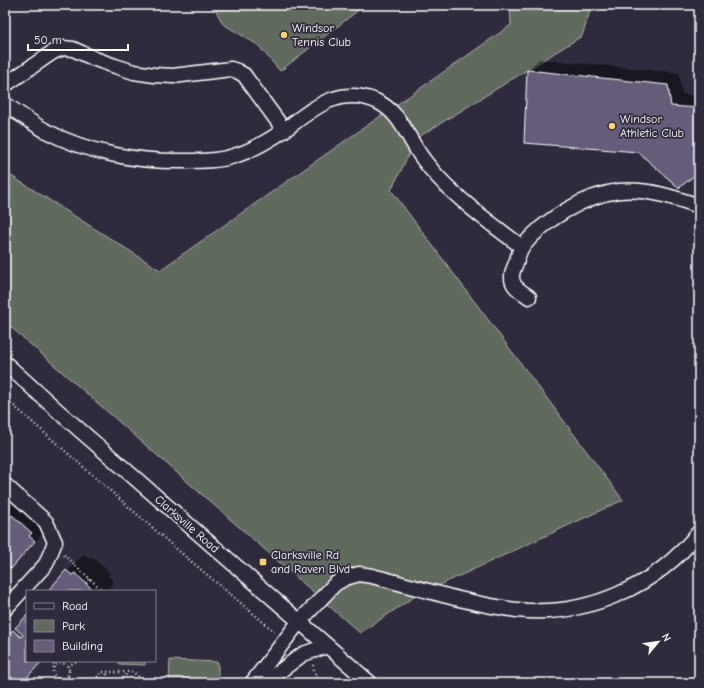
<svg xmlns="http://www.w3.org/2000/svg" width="704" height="688" font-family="'Comic Neue',sans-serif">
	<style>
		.green { fill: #616a5d; stroke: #b0b4ae }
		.shadow { fill: #0007 }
		.building { fill: #665d7b; stroke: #fff }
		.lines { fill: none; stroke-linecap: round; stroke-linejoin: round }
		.minor-casing { stroke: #fff; stroke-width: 17 }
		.path { stroke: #fff; stroke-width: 2.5; stroke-dasharray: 1 3; stroke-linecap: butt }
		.minor { stroke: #2f2a3d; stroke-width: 14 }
		.poi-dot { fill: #ffd166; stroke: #2f2a3d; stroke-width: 1.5 }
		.labels { text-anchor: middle; stroke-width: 3.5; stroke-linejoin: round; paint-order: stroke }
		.poi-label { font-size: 12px; fill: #fff; stroke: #2f2a3d; text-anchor: start }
		.street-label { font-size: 12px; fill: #fff; stroke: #2f2a3d }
	</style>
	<rect width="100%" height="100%" fill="#2f2a3d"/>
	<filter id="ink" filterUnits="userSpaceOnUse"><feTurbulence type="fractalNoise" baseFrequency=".025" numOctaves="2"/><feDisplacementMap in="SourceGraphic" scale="8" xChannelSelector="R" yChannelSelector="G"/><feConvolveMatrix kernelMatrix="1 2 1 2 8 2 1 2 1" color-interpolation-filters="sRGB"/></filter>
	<g filter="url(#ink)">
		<g class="green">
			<path d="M 213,5 L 365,5 L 280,71 L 258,45 L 223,24 Z"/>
			<path d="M 510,5 L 592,5 L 582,36 L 417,138 L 391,190 L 623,500 L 414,597 L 360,633 L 5,322 L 5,172 L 160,270 L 511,25 Z"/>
			<path d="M 170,660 L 218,662 L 218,683 L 169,682 Z"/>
			<path d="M 119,661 L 145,661 L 145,665 L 119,664 Z"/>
		</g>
		<g class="shadow">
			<path d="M 539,59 L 679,73 L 682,94 L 699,96 L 699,176 L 638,151 L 528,70 Z"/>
			<path d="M 21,497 L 51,524 L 5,575 L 5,513 Z"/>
			<path d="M 84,554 L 90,559 L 92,557 L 110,573 L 108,576 L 114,582 L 105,591 L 49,591 Z"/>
			<path d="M 27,616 L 27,661 L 42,661 L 22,683 L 5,683 L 5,641 Z"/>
			<path d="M 310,678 L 316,683 L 318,680 L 322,683 L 305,683 Z"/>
		</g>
		<g class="building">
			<path d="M 527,70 L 668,85 L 671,106 L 699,108 L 699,177 L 696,174 L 679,188 L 638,152 L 524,143 Z"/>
			<path d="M 5,514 L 10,518 L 12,515 L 32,533 L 29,536 L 35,541 L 11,569 L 5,564 Z"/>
			<path d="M 66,570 L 72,575 L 75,573 L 94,591 L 48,591 Z"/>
			<path d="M 27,615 L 27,661 L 42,661 L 22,683 L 17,683 L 11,678 L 9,680 L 12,683 L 5,683 L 5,639 L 13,630 L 21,637 L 23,635 L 15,628 Z"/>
		</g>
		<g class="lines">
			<g class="minor-casing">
				<g id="minor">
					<path d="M 5,85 L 53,52 L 63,48 L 73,49 L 95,59 L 115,66 L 134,72 L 154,75 L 173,76 L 231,69 L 237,71 L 244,75 L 284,130"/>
					<path d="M 5,104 C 18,113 32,123 46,131 C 88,153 138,162 185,161 C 201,161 219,161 234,156 C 251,151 268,141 283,131 C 312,110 337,85 376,101 C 398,111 405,131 417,150 C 422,159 430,168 437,176 C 462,203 493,225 522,247"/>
					<path d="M 529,297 C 525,294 518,290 515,286 C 509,278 513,270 516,263 C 518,258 519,250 523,246 C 544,220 585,195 619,191 C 646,188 673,197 699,206"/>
					<path d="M 5,363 L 58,411 L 370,683"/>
					<path d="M 5,485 L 46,522 L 55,542 L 46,564 L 5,609"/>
					<path d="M 252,683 L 299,622 L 335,584 L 345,578 L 359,574 L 372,576 C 420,588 468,604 517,610 C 586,618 657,586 699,532"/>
					<path d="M 268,683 L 275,675 L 303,654 L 327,646"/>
				</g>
			</g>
			<g class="path">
				<path d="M 5,398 L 173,546 L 275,632"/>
				<path d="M 64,555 L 103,591"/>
				<path d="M 86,583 L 90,579"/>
				<path d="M 50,661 L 55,665"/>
				<circle cx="61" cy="671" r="8"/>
				<path d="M 313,665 C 314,672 317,678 322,683"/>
				<path d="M 68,666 L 77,661"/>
				<path d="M 68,676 L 75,683"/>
				<path d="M 11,679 L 15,683"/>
				<path d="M 55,683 L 57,679"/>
				<path d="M 82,683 L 88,683"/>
				<path d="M 92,683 L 102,672 L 133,672 L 146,683"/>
				<path d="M 106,683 L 107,672"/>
				<path d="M 116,683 L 128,673"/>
			</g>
			<use href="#minor" class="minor"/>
		</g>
	</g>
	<g class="poi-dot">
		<circle cx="284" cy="35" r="4"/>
		<circle cx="612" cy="126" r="4"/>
		<rect x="259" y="558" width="8" height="8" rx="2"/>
	</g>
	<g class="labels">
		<g class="poi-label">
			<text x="292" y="32">Windsor<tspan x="292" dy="14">Tennis Club</tspan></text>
			<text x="620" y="123">Windsor<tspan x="620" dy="14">Athletic Club</tspan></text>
			<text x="271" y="559">Clarksville Rd<tspan x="271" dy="14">and Raven Blvd</tspan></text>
		</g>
		<g class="street-label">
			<text transform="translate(187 524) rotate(41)" y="4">Clarksville Road</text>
		</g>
	</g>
	<rect width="704" height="688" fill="none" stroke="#2f2a3d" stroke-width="20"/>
	<rect x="10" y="10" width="684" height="668" fill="none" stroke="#fff" stroke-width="1.5" filter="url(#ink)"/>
	<rect x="26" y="590" width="130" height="72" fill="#2f2a3d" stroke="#827f8b"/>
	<rect x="34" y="603" width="20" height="6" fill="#2f2a3d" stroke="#827f8b"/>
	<text x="62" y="610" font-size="12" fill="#ffffff">Road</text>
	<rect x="34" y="620" width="20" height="12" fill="#616a5d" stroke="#827f8b"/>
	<text x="62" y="630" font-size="12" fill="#ffffff">Park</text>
	<rect x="34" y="640" width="20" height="12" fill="#665d7b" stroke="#827f8b"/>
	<text x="62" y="650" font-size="12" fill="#ffffff">Building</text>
	<g transform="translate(658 642) rotate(61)" stroke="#2f2a3d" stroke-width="3" paint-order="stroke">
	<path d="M0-3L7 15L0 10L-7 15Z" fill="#ffffff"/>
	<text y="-6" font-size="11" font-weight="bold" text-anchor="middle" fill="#ffffff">N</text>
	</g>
	<path d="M28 44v6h100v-6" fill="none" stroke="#ffffff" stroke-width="2"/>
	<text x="34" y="44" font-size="12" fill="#ffffff" stroke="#2f2a3d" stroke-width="3" paint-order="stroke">50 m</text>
</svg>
